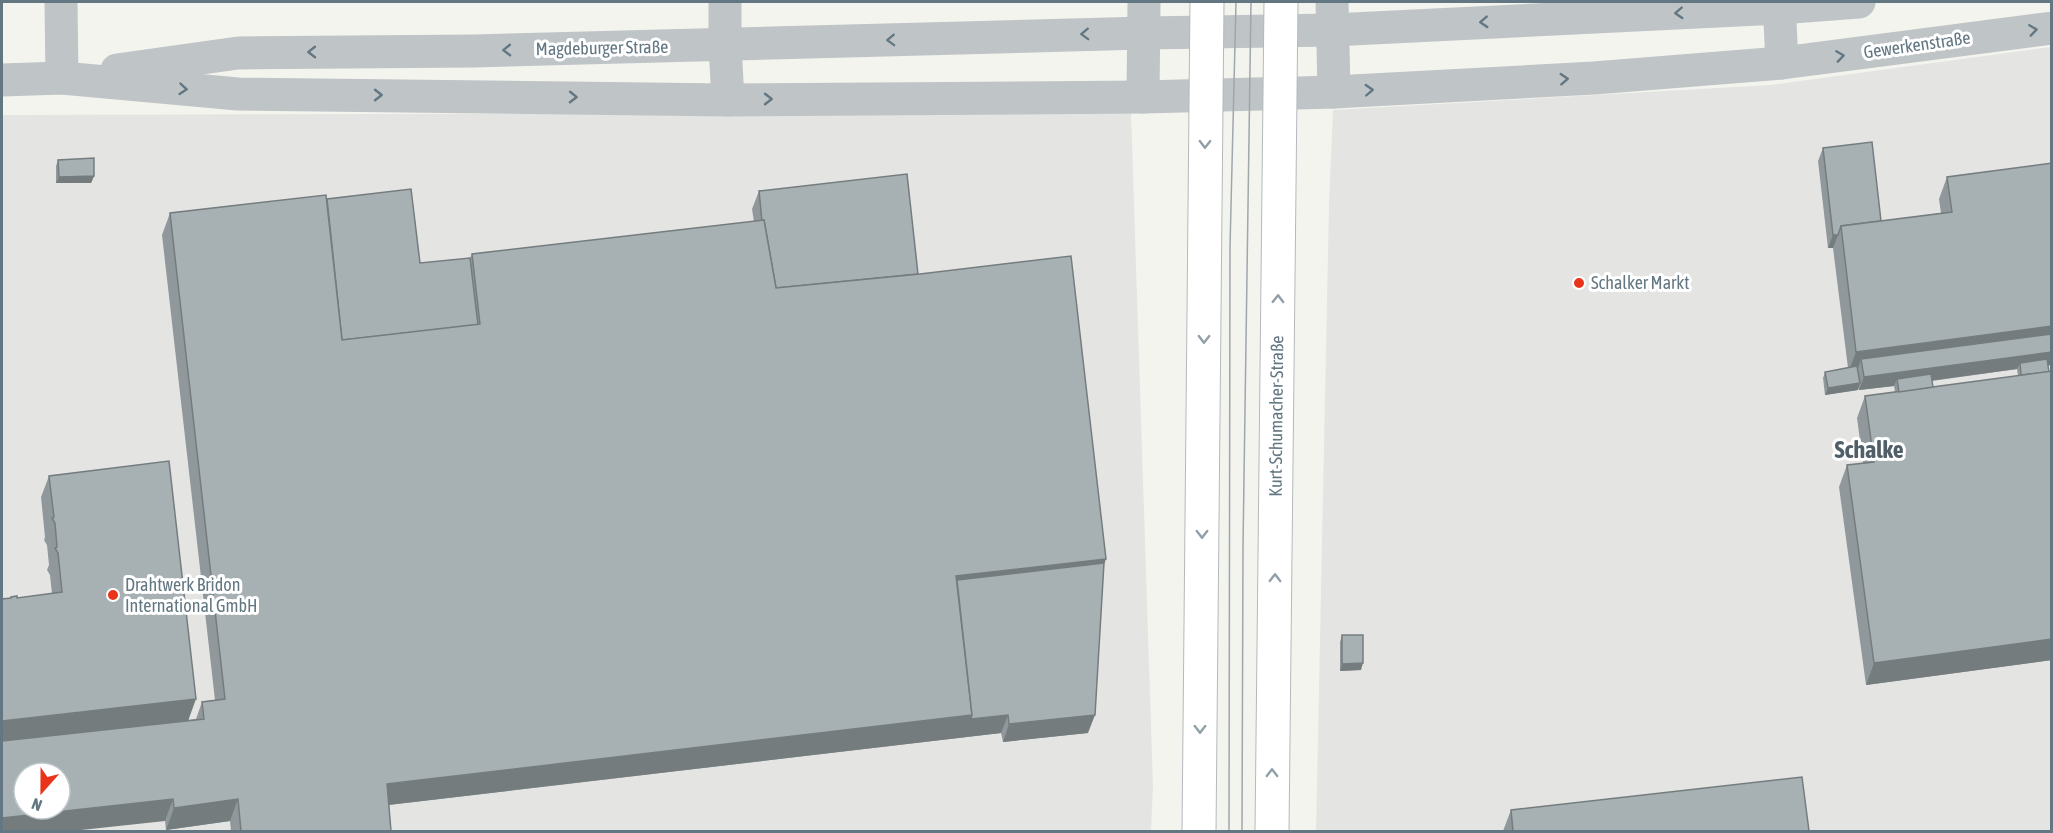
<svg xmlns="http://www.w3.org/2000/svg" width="2053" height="833" font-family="'Asap Condensed',sans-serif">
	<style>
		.built { fill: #e4e5e3; fill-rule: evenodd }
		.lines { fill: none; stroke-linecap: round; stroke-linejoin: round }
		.minor { stroke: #bfc4c6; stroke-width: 33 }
		.tertiary { stroke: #bfc4c6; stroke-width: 33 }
		.tram { stroke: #9fa7ac; stroke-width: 1.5 }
		.primary-bridge-casing { stroke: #b4b9bc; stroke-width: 35; stroke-linecap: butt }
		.primary-bridge { stroke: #fff; stroke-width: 33 }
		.wall { fill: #90989b; fill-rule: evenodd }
		.shaded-wall { fill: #757c7e }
		.building { fill: #a7b1b4; stroke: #757c7e; stroke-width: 1.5; fill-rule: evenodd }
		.oneway { stroke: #627782 }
		.oneway2 { stroke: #91a0a8 }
		.poi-dot { fill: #e9341b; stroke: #fff; stroke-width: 2 }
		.labels { text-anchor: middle; stroke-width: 6; stroke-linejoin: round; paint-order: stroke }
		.street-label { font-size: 18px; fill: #627782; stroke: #fff }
		.poi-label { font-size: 18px; fill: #627782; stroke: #fff; text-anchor: start }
		.district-label { font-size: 24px; font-weight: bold; fill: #505f67; stroke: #fff }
	</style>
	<rect width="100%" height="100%" fill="#f4f4ef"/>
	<g class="built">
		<path d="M 2051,47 L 2051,831 L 1316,832 L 1329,204 L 1333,110 L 1770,85 Z"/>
		<path d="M 1131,112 L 1153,786 L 1151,831 L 2,831 L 2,115 ZM 24,773 L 60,773 L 60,809 L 24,809 Z"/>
	</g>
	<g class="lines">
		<g class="minor">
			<path d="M 61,2 L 62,78"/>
			<path d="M 725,2 L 725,45 L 728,100"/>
			<path d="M 1779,2 L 1782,63"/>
		</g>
		<g class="tertiary">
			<path d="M 1332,2 L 1334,92"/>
			<path d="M 117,70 L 238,53 L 474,51 L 1144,33 L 1332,30 L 1779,8 L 1859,2"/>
			<path d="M 2,80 L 62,78 L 238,94 L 728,100 L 1143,97 L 1334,92 L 1594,78 L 1782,63 L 2052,28"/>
			<path d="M 1143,97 L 1144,2"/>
		</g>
		<g class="tram">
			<path d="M 1229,832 L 1230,247 L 1236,2"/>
			<path d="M 1242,832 L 1243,546 L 1251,2"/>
		</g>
		<g class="primary-bridge-casing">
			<g id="primary-bridge">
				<path d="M 1199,832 L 1207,2"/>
				<path id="s1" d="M 1272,832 L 1281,2"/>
			</g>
		</g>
		<use href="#primary-bridge" class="primary-bridge"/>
	</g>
	<g class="wall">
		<path d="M 1823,148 L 1881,221 L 1941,213 L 1939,199 L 1947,177 L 2052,365 L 2048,365 L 2049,372 L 2052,371 L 2052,660 L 1866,685 L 1839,487 L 1847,465 L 1863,463 L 1857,418 L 1865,396 L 1895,392 L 1894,386 L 1859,390 L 1859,387 L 1858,390 L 1825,395 L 1823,378 L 1825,372 L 1848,368 L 1833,248 L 1828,248 L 1818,161 ZM 2017,369 L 2018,376 L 1933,387 L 1932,381 Z"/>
		<path d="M 58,160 L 94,176 L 91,183 L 56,183 L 56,166 Z"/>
		<path d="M 759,191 L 918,274 L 1104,563 L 1088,733 L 1003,742 L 1001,733 L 389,805 L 391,831 L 231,831 L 230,821 L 166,830 L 165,821 L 10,598 L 11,597 L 17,598 L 52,594 L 50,575 L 47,570 L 49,565 L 47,545 L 44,540 L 45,537 L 41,497 L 49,476 L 189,720 L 196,719 L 202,702 L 215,700 L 162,235 L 170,213 L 327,199 L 420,263 L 470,258 L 472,254 L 754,222 L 752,209 Z"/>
		<path d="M 1342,635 L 1361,670 L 1340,671 L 1340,642 Z"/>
		<path d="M 1511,810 L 1809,831 L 1503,831 Z"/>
	</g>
	<g class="shaded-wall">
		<path d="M 94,176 L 91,183 L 56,183 L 59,177 Z"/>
		<path d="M 1833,235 L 1838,235 L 1833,248 L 1828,248 Z"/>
		<path d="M 2052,326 L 2052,347 L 1861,359 L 1857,372 L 1848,374 L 1856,352 Z"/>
		<path d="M 2052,352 L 2052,365 L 2020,369 L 2020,363 L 2017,369 L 1898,385 L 1897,379 L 1894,386 L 1859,390 L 1864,377 Z"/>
		<path d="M 1860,383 L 1858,390 L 1825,395 L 1828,388 Z"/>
		<path d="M 1106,559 L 1098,581 L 957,597 L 956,576 Z"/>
		<path d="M 2052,639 L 2052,660 L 1866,685 L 1874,663 Z"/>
		<path d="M 1363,663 L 1361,670 L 1340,671 L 1342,664 Z"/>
		<path d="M 196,699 L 188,721 L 2,742 L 2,721 Z"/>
		<path d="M 972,715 L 1008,715 L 1001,733 L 379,806 L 387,784 Z"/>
		<path d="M 1095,715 L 1088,733 L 1003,742 L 1009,724 Z"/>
		<path d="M 173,799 L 165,821 L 72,831 L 2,831 L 2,818 Z"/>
		<path d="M 238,799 L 230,821 L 166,830 L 174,808 Z"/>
	</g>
	<g class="building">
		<path d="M 1872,142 L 1881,221 L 1841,226 L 1838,235 L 1833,235 L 1823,148 Z"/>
		<path d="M 94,158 L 94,176 L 59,177 L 58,160 Z"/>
		<path d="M 2052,163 L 2052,326 L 1856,352 L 1841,226 L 1952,212 L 1947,177 Z"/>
		<path d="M 907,174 L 918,274 L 776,288 L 764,220 L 762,221 L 759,191 Z"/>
		<path d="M 411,189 L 420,263 L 470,258 L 478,325 L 342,340 L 327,199 Z"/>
		<path d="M 326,195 L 342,340 L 480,324 L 472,254 L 764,220 L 776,288 L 920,274 L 1071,256 L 1106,559 L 956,576 L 972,715 L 387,784 L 391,831 L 241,831 L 238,799 L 174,808 L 173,799 L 2,818 L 2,741 L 204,719 L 202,702 L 225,699 L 170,213 ZM 24,773 L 60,773 L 60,809 L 24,809 Z"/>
		<path d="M 2052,334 L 2052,352 L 1864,377 L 1861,359 Z"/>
		<path d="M 2047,359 L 2049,372 L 2021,375 L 2020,363 Z"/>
		<path d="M 1857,366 L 1860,383 L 1828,388 L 1825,372 Z"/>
		<path d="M 2052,371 L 2052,639 L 1874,663 L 1847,465 L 1874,462 L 1865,396 Z"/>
		<path d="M 1931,374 L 1933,387 L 1899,392 L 1897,379 Z"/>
		<path d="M 169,461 L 196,699 L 2,721 L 2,599 L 11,598 L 11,597 L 17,596 L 17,598 L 62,592 L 58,553 L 55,548 L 57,547 L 55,523 L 52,518 L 54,517 L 49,476 Z"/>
		<path d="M 1104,563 L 1095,715 L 1009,724 L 1008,715 L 971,719 L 972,715 L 957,580 Z"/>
		<path d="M 1342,635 L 1363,635 L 1363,663 L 1342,664 Z"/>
		<path d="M 1802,777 L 1809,831 L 1513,831 L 1511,810 Z"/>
	</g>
	<defs><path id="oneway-chevron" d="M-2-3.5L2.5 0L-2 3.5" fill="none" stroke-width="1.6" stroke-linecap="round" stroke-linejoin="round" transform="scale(1.5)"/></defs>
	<g class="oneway">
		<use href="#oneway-chevron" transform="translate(1679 13) rotate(177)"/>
		<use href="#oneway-chevron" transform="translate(1484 22) rotate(177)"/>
		<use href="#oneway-chevron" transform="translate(2033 30) rotate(-8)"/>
		<use href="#oneway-chevron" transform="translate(1085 34) rotate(178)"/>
		<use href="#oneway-chevron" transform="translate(891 40) rotate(178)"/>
		<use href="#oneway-chevron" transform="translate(507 50) rotate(179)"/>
		<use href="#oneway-chevron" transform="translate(312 52) rotate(179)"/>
		<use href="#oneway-chevron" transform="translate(1840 56) rotate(-8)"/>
		<use href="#oneway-chevron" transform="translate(1564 79) rotate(-3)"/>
		<use href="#oneway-chevron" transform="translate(183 89) rotate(5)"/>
		<use href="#oneway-chevron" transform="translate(1369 90) rotate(-3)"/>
		<use href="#oneway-chevron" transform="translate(378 95)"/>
		<use href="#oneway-chevron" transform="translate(573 97) rotate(1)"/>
		<use href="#oneway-chevron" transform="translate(768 99)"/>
	</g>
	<g class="oneway2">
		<use href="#oneway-chevron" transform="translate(1205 144) rotate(91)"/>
		<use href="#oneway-chevron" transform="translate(1278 299) rotate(-89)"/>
		<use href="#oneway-chevron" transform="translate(1204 339) rotate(91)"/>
		<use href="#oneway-chevron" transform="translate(1202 534) rotate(90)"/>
		<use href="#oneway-chevron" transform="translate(1275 578) rotate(-89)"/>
		<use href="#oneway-chevron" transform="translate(1200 729) rotate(90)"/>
		<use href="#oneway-chevron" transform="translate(1272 773) rotate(-90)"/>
	</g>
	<g class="poi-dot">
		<circle cx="1579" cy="283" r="6"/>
		<circle cx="113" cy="595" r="6"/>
	</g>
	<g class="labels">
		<g class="street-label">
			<text transform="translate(1917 45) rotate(-8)" y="6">Gewerkenstraße</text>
			<text transform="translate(602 48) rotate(-1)" y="6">Magdeburger Straße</text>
			<text dy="6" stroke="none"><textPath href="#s1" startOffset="416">Kurt-Schumacher-Straße</textPath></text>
		</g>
		<g class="poi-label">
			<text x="1591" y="289">Schalker Markt</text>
			<text x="125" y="591">Drahtwerk Bridon<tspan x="125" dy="21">International GmbH</tspan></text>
		</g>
		<g class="district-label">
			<text x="1869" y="458">Schalke</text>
		</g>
	</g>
	<rect width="2053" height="833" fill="none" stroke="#627782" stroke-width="6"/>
	<g transform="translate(42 791) rotate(201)"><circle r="28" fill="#ffffff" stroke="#c0c9cd" stroke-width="1.5"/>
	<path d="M0-4.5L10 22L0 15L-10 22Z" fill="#e9341b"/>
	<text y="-9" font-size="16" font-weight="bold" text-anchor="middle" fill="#627782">N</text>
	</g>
</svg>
